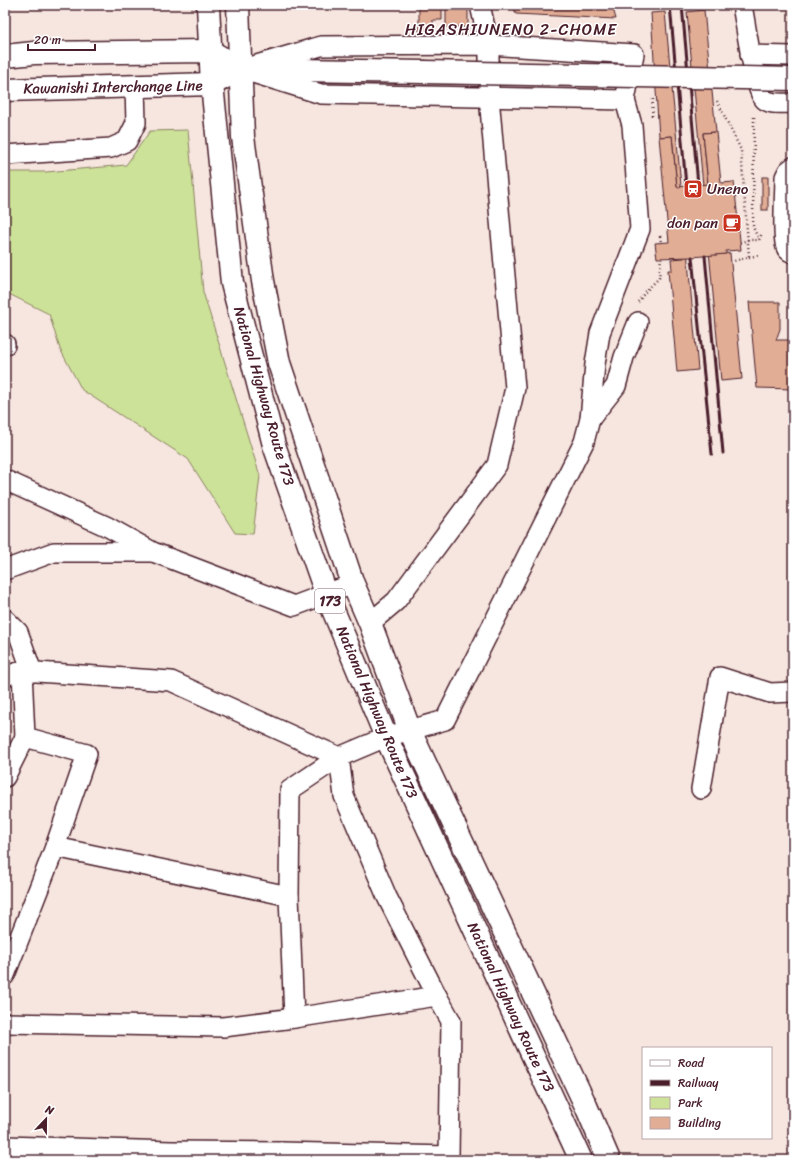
<svg xmlns="http://www.w3.org/2000/svg" width="798" height="1165" font-family="Sriracha,sans-serif">
	<style>
		.green { fill: #cce298; stroke: #8b8062 }
		.building { fill: #e1ad95; stroke: #4a1f2b }
		.lines { fill: none; stroke-linecap: round; stroke-linejoin: round }
		.street-casing { stroke: #4a1f2b; stroke-width: 22 }
		.secondary-casing { stroke: #4a1f2b; stroke-width: 25 }
		.highway-casing { stroke: #4a1f2b; stroke-width: 25 }
		.path { stroke: #4a1f2b; stroke-width: 2.5; stroke-dasharray: 1 3; stroke-linecap: butt }
		.street { stroke: #fff; stroke-width: 19 }
		.secondary { stroke: #fff; stroke-width: 22 }
		.highway { stroke: #fff; stroke-width: 22 }
		.rail { stroke: #4a1f2b; stroke-width: 3 }
		.secondary-bridge-casing { stroke: #4a1f2b; stroke-width: 25; stroke-linecap: butt }
		.secondary-bridge { stroke: #fff; stroke-width: 22 }
		.labels { text-anchor: middle; stroke-width: 3; stroke-linejoin: round; paint-order: stroke }
		.shield { fill: #fff; stroke: #80626b; stroke-width: 1 }
		.shield-label { font-size: 14px; font-weight: bold; fill: #4a1f2b }
		.street-label { font-size: 15px; fill: #4a1f2b; stroke: #fff }
		.poi-label { font-size: 15px; fill: #4a1f2b; stroke: #fff; text-anchor: start }
		.neighbourhood-label { font-size: 16px; letter-spacing: 1px; fill: #4a1f2b; stroke: #fff }
	</style>
	<rect width="100%" height="100%" fill="#f6e6df"/>
	<filter id="ink" filterUnits="userSpaceOnUse"><feTurbulence type="fractalNoise" baseFrequency=".025" numOctaves="2"/><feDisplacementMap in="SourceGraphic" scale="8" xChannelSelector="R" yChannelSelector="G"/><feConvolveMatrix kernelMatrix="1 2 1 2 8 2 1 2 1" color-interpolation-filters="sRGB"/></filter>
	<g filter="url(#ink)">
		<path class="green" d="M 188,130 L 203,292 L 260,476 L 253,534 L 235,533 L 188,459 L 82,390 L 60,349 L 49,314 L 5,292 L 5,172 L 46,172 L 126,165 L 150,131 Z"/>
		<g class="building">
			<path d="M 419,5 L 442,5 L 442,20 L 433,20 L 433,33 L 419,33 Z"/>
			<rect x="446" y="5" width="22" height="22"/>
			<path d="M 513,5 L 612,5 L 616,19 L 516,14 Z"/>
			<path d="M 704,10 L 716,132 L 703,133 L 715,255 L 730,253 L 742,379 L 721,381 L 687,12 Z"/>
			<path d="M 665,12 L 698,370 L 677,372 L 668,270 L 672,270 L 671,259 L 684,258 L 672,136 L 659,137 L 651,13 Z"/>
			<path d="M 716,132 L 721,183 L 734,182 L 741,250 L 726,251 L 726,254 L 692,257 L 657,258 L 655,243 L 669,242 L 659,137 L 672,136 L 677,187 L 708,184 L 703,133 Z"/>
			<rect x="762" y="177" width="6" height="33"/>
			<path d="M 749,302 L 780,302 L 780,329 L 776,340 L 790,340 L 793,314 L 793,389 L 757,388 Z"/>
		</g>
		<g class="lines">
			<g class="street-casing">
				<g id="street">
					<path d="M 742,5 C 745,20 755,94 765,100 C 773,105 785,103 793,103"/>
					<path d="M 750,55 L 793,56"/>
					<path d="M 253,66 L 321,46 L 489,45 L 634,54 L 625,100 L 632,125 L 640,229 L 600,333 L 595,364 L 590,419 L 584,442 L 445,720 L 386,737 L 339,757 L 290,790 L 289,896 L 294,1018"/>
					<path d="M 253,73 L 321,94 L 625,100"/>
					<path d="M 5,155 L 111,148 L 127,141 L 136,123 L 135,86"/>
					<path d="M 793,167 L 788,171 L 785,177 C 785,187 782,241 786,247 C 787,250 790,252 793,253"/>
					<path d="M 5,345 L 5,344"/>
					<path d="M 590,419 L 616,386 L 624,357 L 638,322"/>
					<path d="M 5,480 L 108,527 L 153,552 L 294,606 L 353,584"/>
					<path d="M 5,570 L 54,552 L 151,552"/>
					<path d="M 5,619 L 18,632 L 32,672"/>
					<path d="M 370,623 L 396,601 L 497,465 L 515,388 L 489,97 L 489,45 L 480,5"/>
					<path d="M 5,676 L 22,671"/>
					<path d="M 5,777 L 25,737"/>
					<path d="M 701,789 L 720,677 L 770,693 L 793,692"/>
					<path d="M 55,847 L 289,896"/>
					<path d="M 5,975 L 55,847 L 87,754 L 25,737 L 22,671 L 171,681 L 339,757 L 344,796 L 387,897 L 437,996"/>
					<path d="M 5,1023 L 223,1027 L 294,1018 L 437,996 L 451,1021 L 449,1156 L 281,1152 L 283,1160"/>
					<path d="M 5,1146 L 171,1151 L 281,1152"/>
				</g>
			</g>
			<g class="secondary-casing">
				<g id="secondary">
					<path d="M 5,56 L 34,53 L 210,51 L 241,69"/>
					<path d="M 5,90 L 212,84 L 241,69 L 424,72"/>
				</g>
			</g>
			<g class="highway-casing">
				<g id="highway">
					<path d="M 208,5 L 212,84 L 232,283 L 274,445 L 326,593 L 386,737 L 581,1160"/>
					<path d="M 238,5 L 243,137 L 263,281 L 279,363 L 353,584 L 370,623 L 410,731 L 586,1106 L 609,1160"/>
				</g>
			</g>
			<g class="path">
				<path d="M 717,101 L 741,150 L 749,257 L 734,261"/>
				<path d="M 652,116 L 653,99"/>
				<path d="M 754,117 L 753,227 L 759,240"/>
				<path d="M 660,236 L 661,243"/>
				<path d="M 740,243 L 747,240 L 759,240 L 762,233"/>
				<path d="M 749,257 L 760,255"/>
				<path d="M 638,302 L 645,292 L 659,278 L 661,258"/>
			</g>
			<use href="#street" class="street"/>
			<use href="#secondary" class="secondary"/>
			<use href="#highway" class="highway"/>
			<g class="rail">
				<path d="M 670,5 L 686,186"/>
				<path d="M 682,5 L 698,185"/>
				<path d="M 705,256 L 723,453"/>
				<path d="M 692,257 L 712,454"/>
			</g>
			<g class="secondary-bridge-casing">
				<path id="secondary-bridge" d="M 424,72 L 793,79"/>
			</g>
			<use href="#secondary-bridge" class="secondary-bridge"/>
		</g>
	</g>
	<defs>
		<g id="station-square" transform="scale(1)"><rect x="-9" y="-9" width="18" height="18" rx="4" fill="#c8321e" stroke="#fff"/><path d="M-3-6H3Q5-6 5-4V2Q5 4 3 4L4.5 6H3L1.5 4h-3L-3 6H-4.5L-3 4Q-5 4-5 2V-4Q-5-6-3-6ZM-3.5-4v3h7v-3ZM-3.5 1v1.5H-2V1ZM2 1v1.5H3.5V1Z" fill="#fff"/></g>
		<g id="cafe-square" transform="scale(1)"><rect x="-9" y="-9" width="18" height="18" rx="4" fill="#c8321e" stroke="#fff"/><path d="M-5.5-4.5H6V0H3Q3 3.5 0 3.5H-2.5Q-5.5 3.5-5.5 0ZM3-3.2v2h1.7v-2ZM-6 4.5H4V6H-6Z" fill="#fff"/></g>
	</defs>
	<g fill-rule="evenodd">
		<use href="#station-square" x="693" y="189"/>
		<use href="#cafe-square" x="732" y="223"/>
	</g>
	<g class="labels">
		<rect class="shield" x="315" y="589" width="30" height="24" rx="3"/>
		<g class="shield-label">
			<text x="330" y="606">173</text>
		</g>
		<g class="street-label">
			<text transform="translate(113 87) rotate(-1)" y="5">Kawanishi Interchange Line</text>
			<text transform="translate(264 396) rotate(74)" y="5">National Highway Route 173</text>
			<text transform="translate(377 712) rotate(67)" y="5">National Highway Route 173</text>
			<text transform="translate(511 1007) rotate(65)" y="5">National Highway Route 173</text>
		</g>
		<g class="poi-label">
			<text x="707" y="194">Uneno</text>
			<text x="718" y="228" text-anchor="end">don pan</text>
		</g>
		<g class="neighbourhood-label">
			<text x="511" y="35">HIGASHIUNENO 2-CHOME</text>
		</g>
	</g>
	<rect width="798" height="1165" fill="none" stroke="#fff" stroke-width="20"/>
	<rect x="10" y="10" width="778" height="1145" fill="none" stroke="#4a1f2b" stroke-width="1.5" filter="url(#ink)"/>
	<rect x="642" y="1047" width="130" height="92" fill="#ffffff" stroke="#b7a5aa"/>
	<rect x="650" y="1060" width="20" height="6" fill="#ffffff" stroke="#b7a5aa"/>
	<text x="678" y="1067" font-size="12" fill="#4a1f2b">Road</text>
	<rect x="650" y="1080" width="20" height="6" fill="#4a1f2b" stroke="#b7a5aa"/>
	<text x="678" y="1087" font-size="12" fill="#4a1f2b">Railway</text>
	<rect x="650" y="1097" width="20" height="12" fill="#cce298" stroke="#b7a5aa"/>
	<text x="678" y="1107" font-size="12" fill="#4a1f2b">Park</text>
	<rect x="650" y="1117" width="20" height="12" fill="#e1ad95" stroke="#b7a5aa"/>
	<text x="678" y="1127" font-size="12" fill="#4a1f2b">Building</text>
	<g transform="translate(46 1119) rotate(22)" stroke="#ffffff" stroke-width="3" paint-order="stroke">
	<path d="M0-3L7 15L0 10L-7 15Z" fill="#4a1f2b"/>
	<text y="-6" font-size="11" font-weight="bold" text-anchor="middle" fill="#4a1f2b">N</text>
	</g>
	<path d="M28 44v6h67v-6" fill="none" stroke="#4a1f2b" stroke-width="2"/>
	<text x="34" y="44" font-size="12" fill="#4a1f2b" stroke="#ffffff" stroke-width="3" paint-order="stroke">20 m</text>
</svg>
